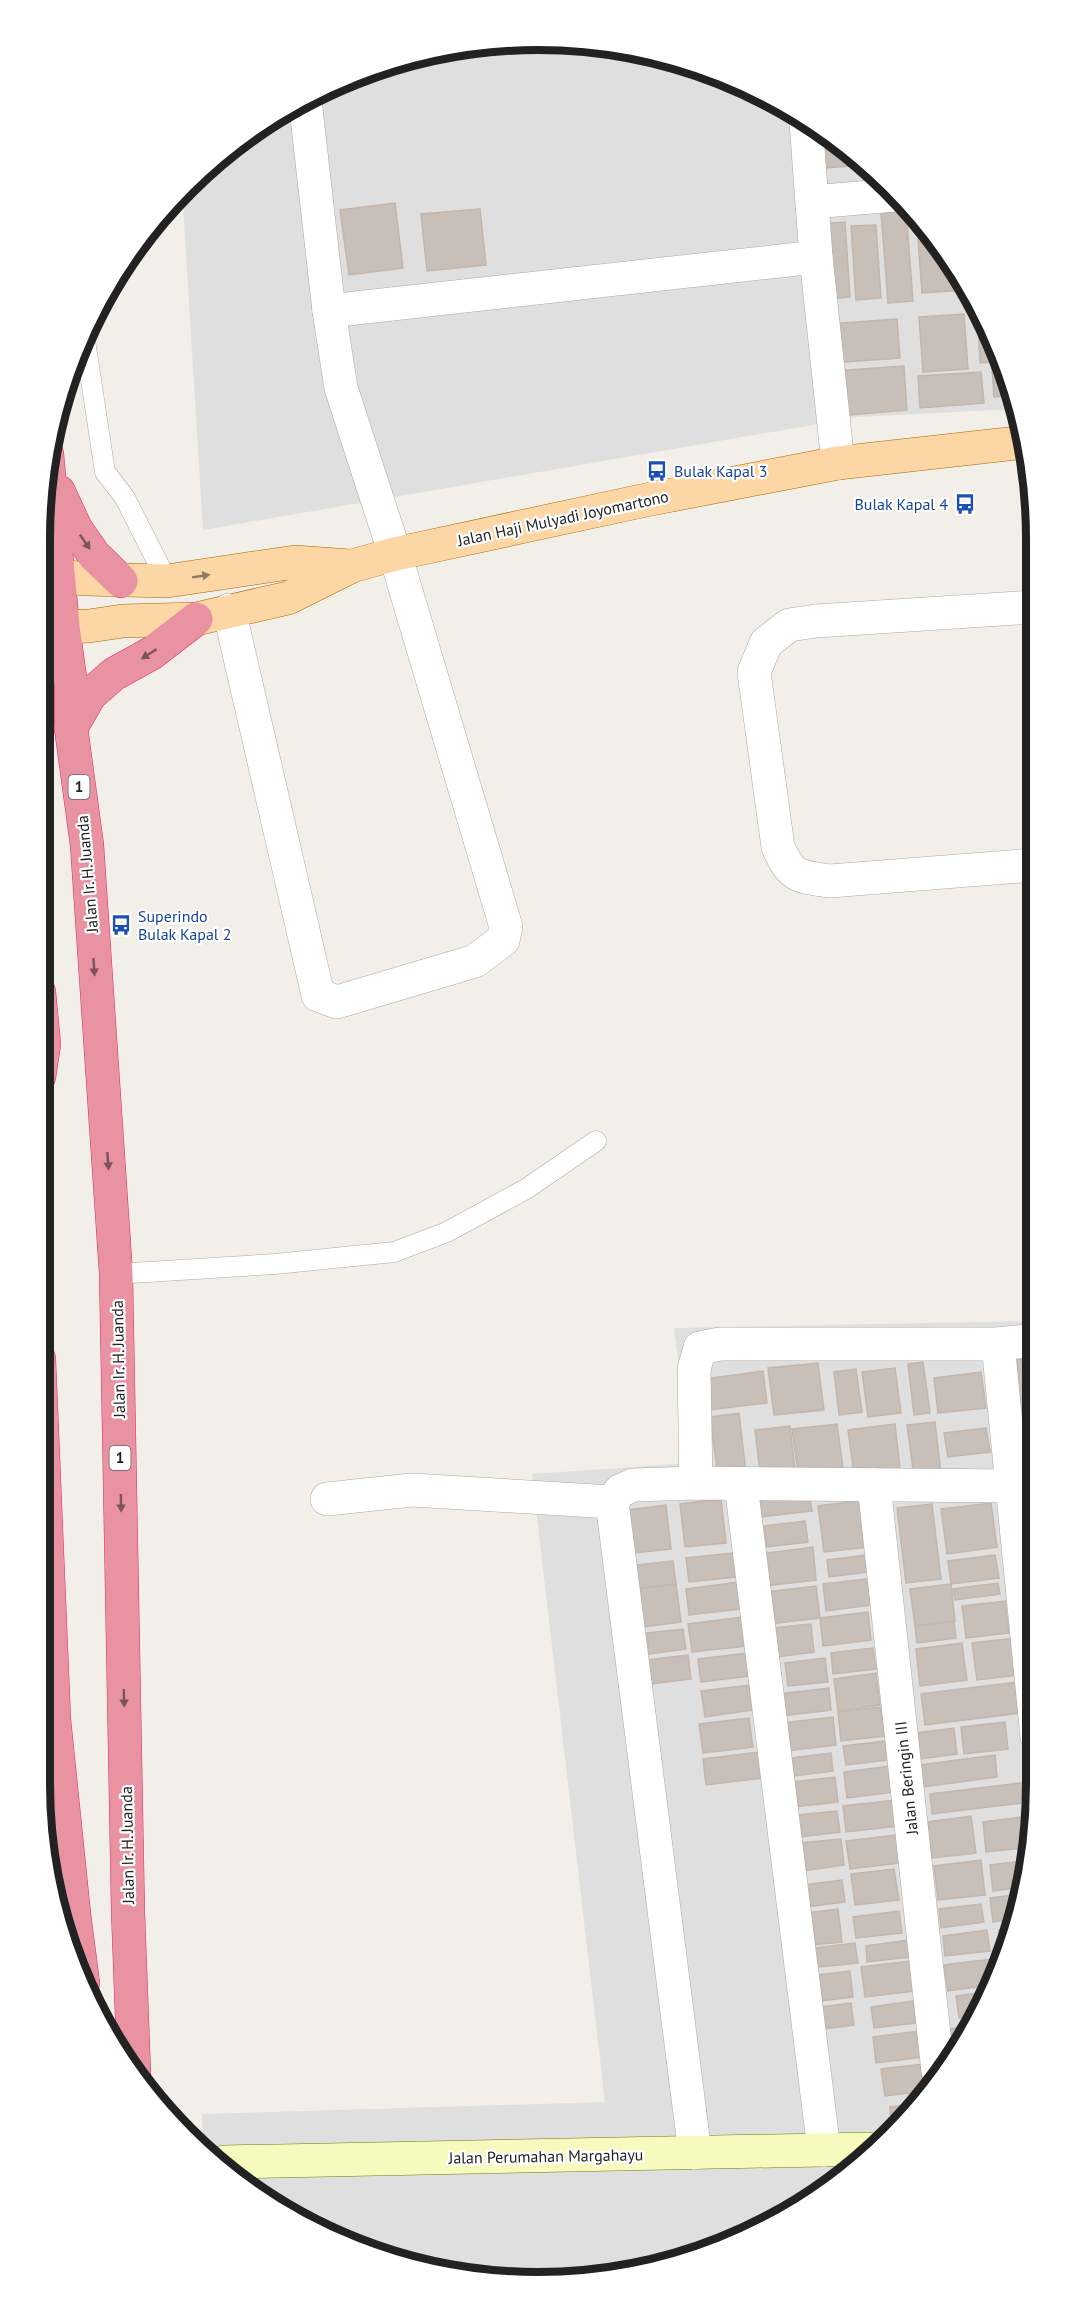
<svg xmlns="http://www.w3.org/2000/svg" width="1076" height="2321" font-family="'PT Sans',sans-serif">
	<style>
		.residential { fill: #e0dfdf }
		.grass { fill: #cdebb0 }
		.building { fill: #c7bfb8; stroke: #c4b6ab; stroke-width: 1.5 }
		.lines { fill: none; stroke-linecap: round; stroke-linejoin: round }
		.lane-casing { stroke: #a9a9a9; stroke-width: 21 }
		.street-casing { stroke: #a9a9a9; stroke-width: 34 }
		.secondary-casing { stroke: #707d05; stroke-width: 34 }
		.primary-casing { stroke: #a06b00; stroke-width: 34 }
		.highway-casing { stroke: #dc2a67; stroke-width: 34 }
		.lane { stroke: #fff; stroke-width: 20 }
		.street { stroke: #fff; stroke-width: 33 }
		.secondary { stroke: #f7fabf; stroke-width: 33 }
		.primary { stroke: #fcd6a4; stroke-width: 33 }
		.highway { stroke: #e892a2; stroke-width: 33 }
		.oneway { fill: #7b545c }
		.oneway2 { fill: #8f7c63 }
		.labels { text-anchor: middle; stroke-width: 4.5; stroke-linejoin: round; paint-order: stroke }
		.shield { fill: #fff; stroke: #646464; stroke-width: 1.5 }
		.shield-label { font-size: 15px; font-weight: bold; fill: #222 }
		.transit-label { font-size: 16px; fill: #164399; stroke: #fff; text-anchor: start }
		.street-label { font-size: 16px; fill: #222; stroke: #fff }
		.rim { fill: none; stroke: #222; stroke-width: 8 }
	</style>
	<rect width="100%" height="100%" fill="#f2efe9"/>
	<g class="residential">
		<path d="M 538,39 L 635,49 L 729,77 L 842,142 L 934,234 L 999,347 L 1015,409 L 859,417 L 203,530 L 182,189 L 260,123 L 347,77 L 440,49 Z"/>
		<path d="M 1035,1321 L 1037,1783 L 1027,1880 L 999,1974 L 913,2112 L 787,2215 L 698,2256 L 603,2278 L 441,2272 L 288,2215 L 203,2145 L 202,2114 L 605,2102 L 532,1474 L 691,1463 L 674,1328 Z"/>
	</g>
	<path class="grass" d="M 39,644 L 44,647 L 71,685 L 39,689 Z"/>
	<g class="building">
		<path d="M 823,131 L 841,142 L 865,165 L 825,168 Z"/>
		<path d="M 395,203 L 403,268 L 349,275 L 340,210 Z"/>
		<path d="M 480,209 L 486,265 L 427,271 L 421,214 Z"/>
		<path d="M 906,210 L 913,301 L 888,303 L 881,212 Z"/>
		<path d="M 845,222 L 850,297 L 828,299 L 822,224 Z"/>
		<path d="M 876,225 L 881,298 L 856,300 L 851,226 Z"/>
		<path d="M 925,225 L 934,234 L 966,290 L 922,293 L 917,226 Z"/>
		<path d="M 964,314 L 968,369 L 923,372 L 919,317 Z"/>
		<path d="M 897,319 L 900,358 L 831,363 L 828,324 Z"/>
		<path d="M 978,320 L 983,320 L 999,347 L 1003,361 L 980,363 Z"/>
		<path d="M 904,366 L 907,410 L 838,416 L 834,371 Z"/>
		<path d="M 992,368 L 1004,368 L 1012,395 L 994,397 Z"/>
		<path d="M 981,372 L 984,403 L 920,408 L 918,376 Z"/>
		<path d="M 1036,1357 L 1036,1412 L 1020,1414 L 1013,1360 Z"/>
		<path d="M 923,1362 L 930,1413 L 914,1415 L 908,1364 Z"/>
		<path d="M 818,1363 L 824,1410 L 774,1415 L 768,1368 Z"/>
		<path d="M 895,1368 L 901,1413 L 868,1417 L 862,1372 Z"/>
		<path d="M 856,1369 L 862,1412 L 839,1415 L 834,1372 Z"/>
		<path d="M 763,1371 L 767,1403 L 709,1410 L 705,1379 Z"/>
		<path d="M 981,1372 L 986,1408 L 938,1413 L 934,1378 Z"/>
		<path d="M 739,1413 L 746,1473 L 718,1476 L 710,1417 Z"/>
		<path d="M 1036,1420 L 1036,1461 L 1033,1461 L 1028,1421 Z"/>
		<path d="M 935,1422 L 941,1473 L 914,1477 L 907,1425 Z"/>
		<path d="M 837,1424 L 844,1475 L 799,1480 L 792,1429 Z"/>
		<path d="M 895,1424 L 900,1469 L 854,1475 L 848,1430 Z"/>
		<path d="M 790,1426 L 795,1469 L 760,1473 L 755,1430 Z"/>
		<path d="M 986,1428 L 990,1452 L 948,1457 L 944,1433 Z"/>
		<path d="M 809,1492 L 812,1511 L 760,1517 L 758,1498 Z"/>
		<path d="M 1036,1497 L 1036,1544 L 1028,1545 L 1022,1499 Z"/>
		<path d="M 721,1499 L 726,1543 L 685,1547 L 680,1504 Z"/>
		<path d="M 864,1500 L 870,1547 L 824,1552 L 818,1506 Z"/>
		<path d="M 991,1503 L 997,1547 L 947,1554 L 941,1509 Z"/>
		<path d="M 932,1504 L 941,1579 L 906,1583 L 897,1508 Z"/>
		<path d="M 666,1505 L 671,1549 L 634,1553 L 628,1510 Z"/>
		<path d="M 805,1521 L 808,1542 L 767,1547 L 764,1526 Z"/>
		<path d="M 813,1547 L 816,1580 L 765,1586 L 761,1554 Z"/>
		<path d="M 733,1553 L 736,1577 L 689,1582 L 686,1558 Z"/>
		<path d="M 867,1555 L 868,1572 L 829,1577 L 827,1560 Z"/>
		<path d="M 995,1555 L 999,1578 L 951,1584 L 948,1561 Z"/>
		<path d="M 673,1561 L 676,1584 L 639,1588 L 637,1565 Z"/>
		<path d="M 875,1578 L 878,1604 L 826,1611 L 823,1584 Z"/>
		<path d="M 738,1582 L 741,1609 L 689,1615 L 686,1589 Z"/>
		<path d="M 998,1583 L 1000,1594 L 955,1600 L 953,1589 Z"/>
		<path d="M 676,1584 L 681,1622 L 642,1627 L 638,1589 Z"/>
		<path d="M 951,1584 L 955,1621 L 915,1626 L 910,1589 Z"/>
		<path d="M 816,1586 L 820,1618 L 770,1624 L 766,1592 Z"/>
		<path d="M 1005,1601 L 1009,1633 L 966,1638 L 962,1606 Z"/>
		<path d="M 868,1612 L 871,1640 L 823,1646 L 820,1618 Z"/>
		<path d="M 743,1617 L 747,1646 L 692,1652 L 688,1624 Z"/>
		<path d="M 954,1621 L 956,1638 L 917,1643 L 915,1626 Z"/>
		<path d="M 811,1624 L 814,1652 L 776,1657 L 772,1628 Z"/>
		<path d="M 683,1629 L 686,1649 L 649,1654 L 647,1633 Z"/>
		<path d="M 1015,1638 L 1020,1675 L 977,1680 L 972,1643 Z"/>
		<path d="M 962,1643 L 967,1680 L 920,1686 L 916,1649 Z"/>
		<path d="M 873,1648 L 876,1669 L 833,1674 L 831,1653 Z"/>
		<path d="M 747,1653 L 750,1676 L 701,1682 L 698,1659 Z"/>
		<path d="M 688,1655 L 691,1679 L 651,1684 L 647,1660 Z"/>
		<path d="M 825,1658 L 828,1682 L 788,1686 L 785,1663 Z"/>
		<path d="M 876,1673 L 880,1705 L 838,1711 L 834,1679 Z"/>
		<path d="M 1017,1682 L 1021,1713 L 925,1725 L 921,1694 Z"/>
		<path d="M 749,1685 L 752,1710 L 705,1717 L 701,1691 Z"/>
		<path d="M 829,1688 L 831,1710 L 782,1716 L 779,1694 Z"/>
		<path d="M 881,1707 L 885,1736 L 841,1741 L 838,1712 Z"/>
		<path d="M 833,1717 L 836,1745 L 787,1751 L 783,1723 Z"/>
		<path d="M 749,1718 L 753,1747 L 703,1753 L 699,1724 Z"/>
		<path d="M 1005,1722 L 1008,1749 L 964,1754 L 961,1727 Z"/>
		<path d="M 954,1728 L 957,1754 L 920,1759 L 916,1733 Z"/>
		<path d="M 885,1741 L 888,1760 L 846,1765 L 843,1746 Z"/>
		<path d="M 760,1752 L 763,1778 L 706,1785 L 703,1759 Z"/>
		<path d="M 831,1753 L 833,1771 L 794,1776 L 792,1758 Z"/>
		<path d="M 995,1755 L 997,1777 L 923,1787 L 920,1765 Z"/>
		<path d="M 890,1766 L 894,1792 L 847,1798 L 844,1772 Z"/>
		<path d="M 835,1777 L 838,1802 L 795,1807 L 792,1782 Z"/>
		<path d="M 1029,1782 L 1031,1802 L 932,1814 L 930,1794 Z"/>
		<path d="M 895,1800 L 898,1826 L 846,1832 L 843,1806 Z"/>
		<path d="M 837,1811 L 840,1832 L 800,1837 L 797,1815 Z"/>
		<path d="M 971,1816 L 976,1853 L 932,1858 L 927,1822 Z"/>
		<path d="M 1030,1816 L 1032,1832 L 1031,1847 L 986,1852 L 983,1822 Z"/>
		<path d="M 896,1835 L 900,1863 L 850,1869 L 846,1841 Z"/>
		<path d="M 841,1839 L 844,1865 L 803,1871 L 799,1843 Z"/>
		<path d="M 981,1860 L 985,1895 L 938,1900 L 934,1866 Z"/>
		<path d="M 1029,1860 L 1025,1887 L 993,1891 L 990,1865 Z"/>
		<path d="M 894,1869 L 899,1900 L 855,1905 L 851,1874 Z"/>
		<path d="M 842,1880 L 845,1902 L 806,1907 L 803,1885 Z"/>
		<path d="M 1023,1894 L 1016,1919 L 993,1922 L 990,1898 Z"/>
		<path d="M 981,1904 L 984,1922 L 941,1928 L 939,1909 Z"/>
		<path d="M 838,1909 L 842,1942 L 812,1945 L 807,1913 Z"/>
		<path d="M 899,1911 L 902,1933 L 856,1938 L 853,1917 Z"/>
		<path d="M 1013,1929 L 1007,1949 L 1001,1949 L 999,1930 Z"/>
		<path d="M 987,1930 L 990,1951 L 945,1956 L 943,1936 Z"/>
		<path d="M 908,1940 L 910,1957 L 867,1962 L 866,1946 Z"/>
		<path d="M 855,1943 L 858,1963 L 810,1968 L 807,1949 Z"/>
		<path d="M 992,1959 L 995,1981 L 992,1985 L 948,1991 L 944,1965 Z"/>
		<path d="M 911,1961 L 915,1991 L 865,1997 L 861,1967 Z"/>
		<path d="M 850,1971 L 853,1997 L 813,2002 L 809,1976 Z"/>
		<path d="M 987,1992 L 973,2016 L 959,2018 L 956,1996 Z"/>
		<path d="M 913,2001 L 916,2023 L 874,2028 L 871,2007 Z"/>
		<path d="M 851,2003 L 854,2025 L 824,2029 L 821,2007 Z"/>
		<path d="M 966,2027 L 951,2051 L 949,2029 Z"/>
		<path d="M 920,2031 L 924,2057 L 876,2063 L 873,2037 Z"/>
		<path d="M 923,2064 L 926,2091 L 885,2096 L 881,2069 Z"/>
		<path d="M 918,2104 L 913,2112 L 904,2120 L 891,2121 L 890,2107 Z"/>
	</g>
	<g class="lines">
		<g class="lane-casing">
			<g id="lane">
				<path d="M 84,334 L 105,472 L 125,498 L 167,581"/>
				<path d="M 116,1274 L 275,1264 L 394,1252 L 447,1232 L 526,1189 L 596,1141"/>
			</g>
		</g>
		<g class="street-casing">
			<g id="street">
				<path d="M 806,122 L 816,257 L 838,463"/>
				<path d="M 812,202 L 895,195"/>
				<path d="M 329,311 L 816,257"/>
				<path d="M 1033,607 L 816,621 L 789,625 L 766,643 L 754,672 L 778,847 C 792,878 797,876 830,881 L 1034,865"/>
				<path d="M 229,610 L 318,995 L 337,1002 L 475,961 L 503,940 L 506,927 L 395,554 L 341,388 L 329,311 L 305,100"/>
				<path d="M 998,1344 L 1037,1737"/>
				<path d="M 696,1483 L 694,1369 L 700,1348 L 720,1344 L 998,1344 L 1036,1340"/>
				<path d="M 741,1485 L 824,2150"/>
				<path d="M 874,1485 L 938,2071"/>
				<path d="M 327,1499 L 412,1490 L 612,1502"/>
				<path d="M 695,2153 L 612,1502 L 620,1491 L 633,1485 L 696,1483 L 1012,1486 L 1036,1483"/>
			</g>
		</g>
		<g class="secondary-casing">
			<path id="secondary" d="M 224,2162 L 868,2149"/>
		</g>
		<g class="primary-casing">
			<g id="primary">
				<path d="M 39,569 L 58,576 L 86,579 L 167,581 L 295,562 L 350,566"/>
				<path d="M 39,619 L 63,627 L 89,626 L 123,621 L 196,619 L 288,598 L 352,566 L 395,554 L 646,500 L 838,463 L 1025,442"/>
			</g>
		</g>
		<g class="highway-casing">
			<g id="highway">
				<path d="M 47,454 L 63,627 L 71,685 L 71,728 L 87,845 L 116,1274 L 128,1912 L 134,2072"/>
				<path d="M 59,492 L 76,529 L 94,555 L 121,581"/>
				<path d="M 71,728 L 90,695 L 114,674 L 152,653 L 196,619"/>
				<path d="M 39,1077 L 44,1044 L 39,992"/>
				<path d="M 39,1359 L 54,1719 L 74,1914 L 83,1983"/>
			</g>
		</g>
		<use href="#lane" class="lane"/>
		<use href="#street" class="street"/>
		<use href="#secondary" class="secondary"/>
		<use href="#primary" class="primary"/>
		<use href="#highway" class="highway"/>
	</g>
	<defs><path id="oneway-solid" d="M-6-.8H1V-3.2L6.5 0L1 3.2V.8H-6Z" transform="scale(1.5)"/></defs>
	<g class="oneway">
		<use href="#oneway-solid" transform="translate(85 542) rotate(55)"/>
		<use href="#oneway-solid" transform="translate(149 654) rotate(148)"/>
		<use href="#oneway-solid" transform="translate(94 967) rotate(86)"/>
		<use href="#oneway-solid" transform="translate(108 1161) rotate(86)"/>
		<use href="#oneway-solid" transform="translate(121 1503) rotate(89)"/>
		<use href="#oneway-solid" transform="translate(124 1698) rotate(89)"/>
	</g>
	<use class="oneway2" href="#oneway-solid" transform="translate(201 576) rotate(-9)"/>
	<defs>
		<g id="bus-bare" transform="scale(1.62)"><path d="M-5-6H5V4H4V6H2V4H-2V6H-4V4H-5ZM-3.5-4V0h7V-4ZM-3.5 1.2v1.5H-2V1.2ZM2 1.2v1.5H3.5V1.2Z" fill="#1a4fb4" stroke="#fff" stroke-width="2.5" paint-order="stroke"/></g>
	</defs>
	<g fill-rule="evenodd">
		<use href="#bus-bare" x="657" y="471"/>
		<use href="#bus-bare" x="965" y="504"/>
		<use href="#bus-bare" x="121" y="925"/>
	</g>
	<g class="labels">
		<g class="shield">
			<rect x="68.5" y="775" width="21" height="24" rx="4.5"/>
			<rect x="109.5" y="1446" width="21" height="24" rx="4.5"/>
		</g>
		<g class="shield-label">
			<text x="79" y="792">1</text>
			<text x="120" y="1463">1</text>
		</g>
		<g class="transit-label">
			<text x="674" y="477">Bulak Kapal 3</text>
			<text x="948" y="510" text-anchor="end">Bulak Kapal 4</text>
			<text x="138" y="922">Superindo<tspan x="138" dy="18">Bulak Kapal 2</tspan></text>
		</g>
		<g class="street-label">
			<text transform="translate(563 518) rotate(-12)" y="6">Jalan Haji Mulyadi Joyomartono</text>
			<text transform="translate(87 874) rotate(-95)" y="6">Jalan Ir. H. Juanda</text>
			<text transform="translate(118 1359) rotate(-91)" y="6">Jalan Ir. H. Juanda</text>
			<text transform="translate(906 1778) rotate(-96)" y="6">Jalan Beringin III</text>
			<text transform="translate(127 1845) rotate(-91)" y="6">Jalan Ir. H. Juanda</text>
			<text transform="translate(546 2156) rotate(-1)" y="6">Jalan Perumahan Margahayu</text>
		</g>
	</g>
	<path d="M0 0H1076V2321H0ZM538 50H538A488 488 0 0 1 1026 538V1784A488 488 0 0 1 538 2272H538A488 488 0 0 1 50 1784V538A488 488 0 0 1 538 50Z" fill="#fff" fill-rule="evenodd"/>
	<path class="rim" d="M538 50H538A488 488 0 0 1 1026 538V1784A488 488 0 0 1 538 2272H538A488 488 0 0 1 50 1784V538A488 488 0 0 1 538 50Z"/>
</svg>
